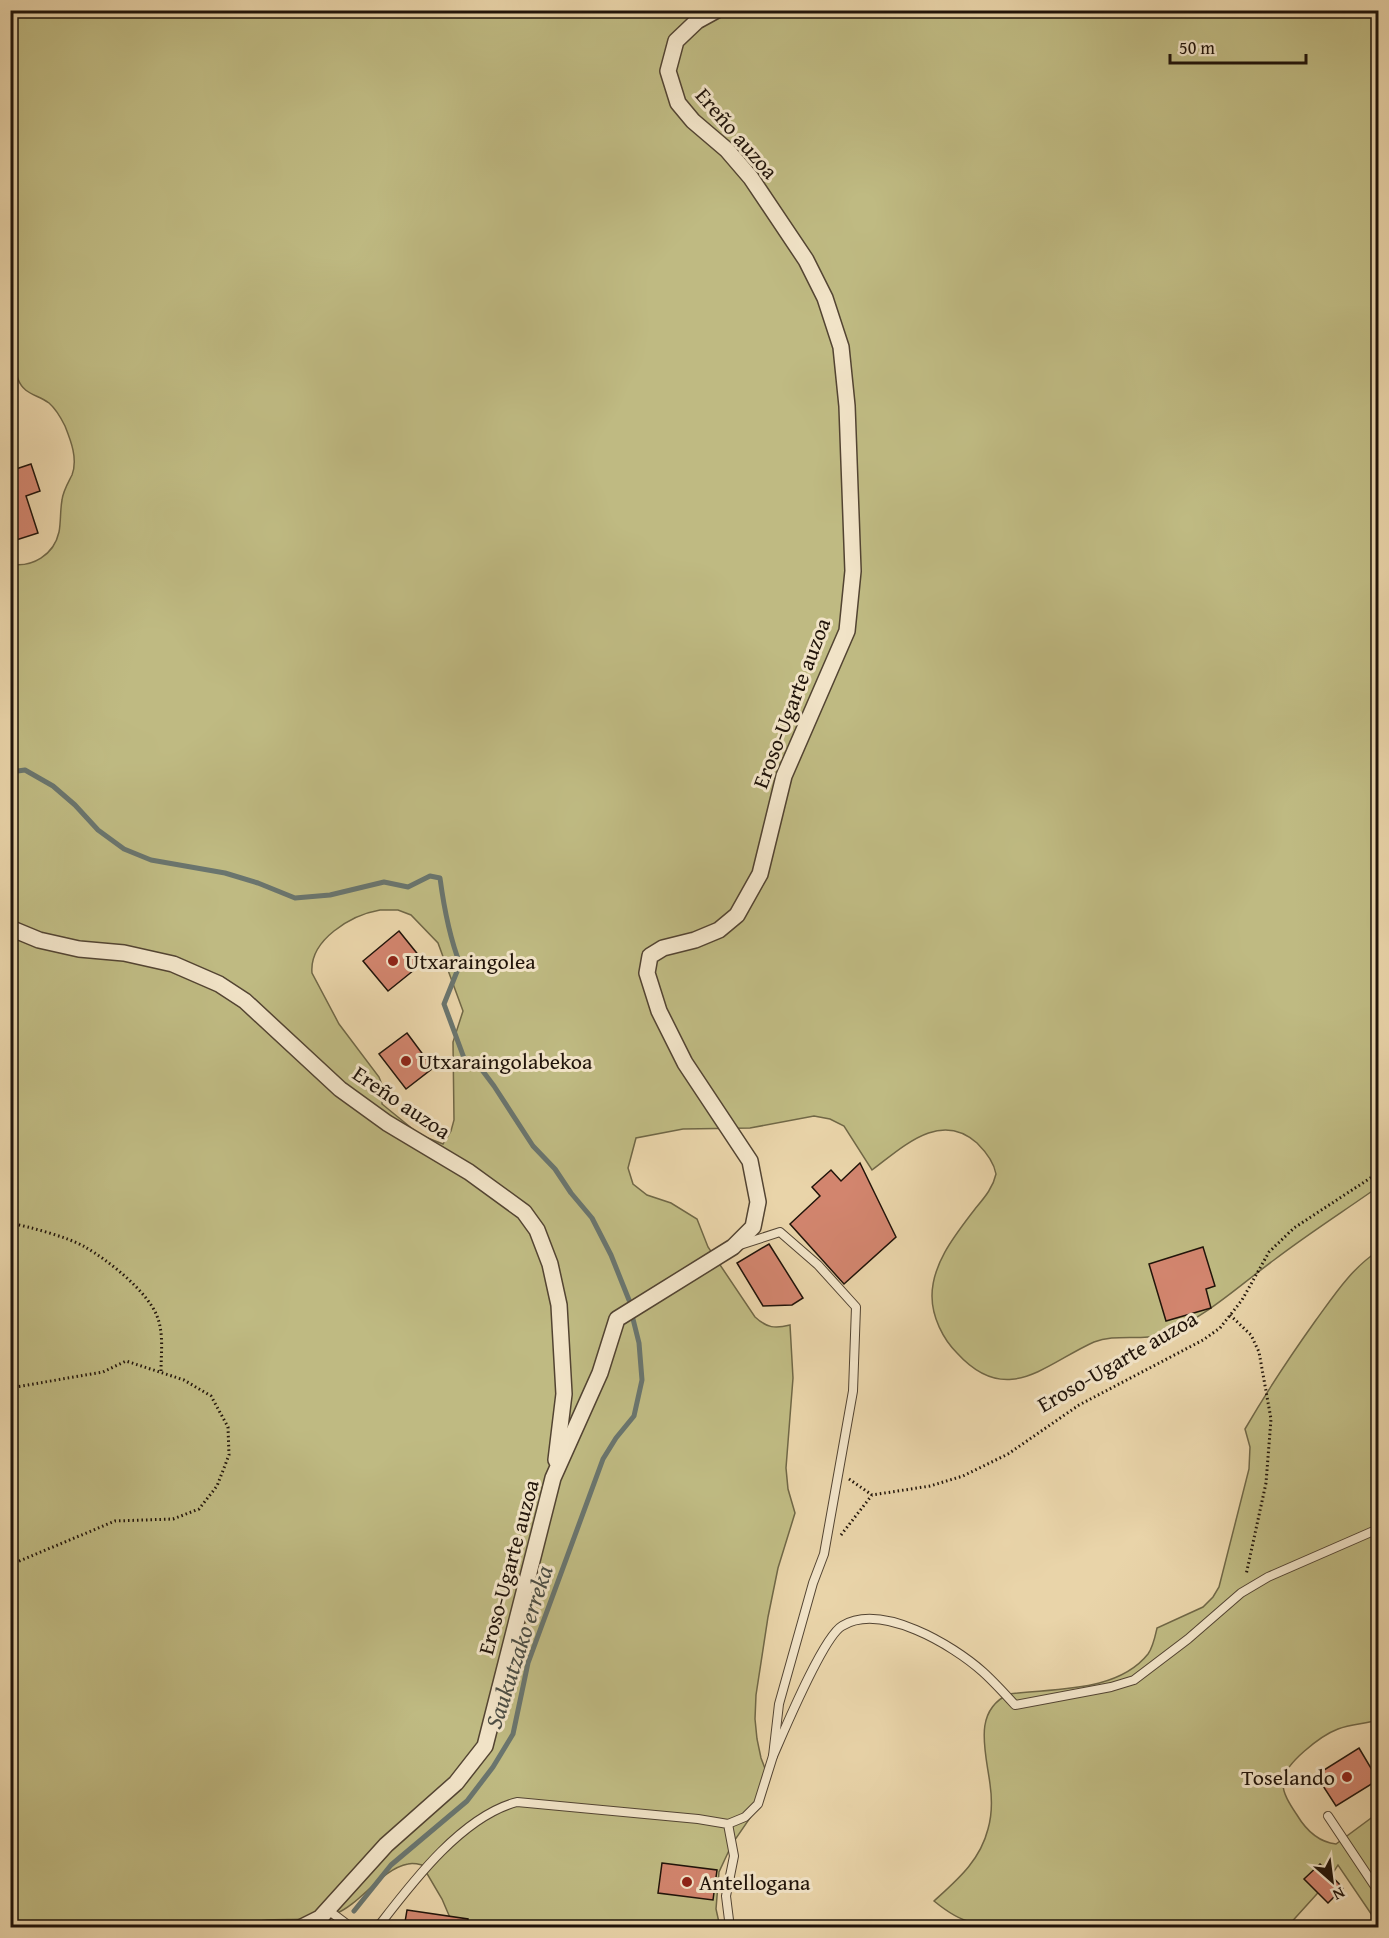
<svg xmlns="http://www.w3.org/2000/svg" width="1389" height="1938" font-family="'Gentium Book Plus',serif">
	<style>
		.green { fill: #bfba82; stroke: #706746; stroke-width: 1.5; fill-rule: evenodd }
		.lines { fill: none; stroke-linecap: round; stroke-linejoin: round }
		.stream { stroke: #6a756e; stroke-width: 5 }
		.building { fill: #d2856e; stroke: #21140a; stroke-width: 1.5 }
		.lane-casing { stroke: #534432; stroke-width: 10 }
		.street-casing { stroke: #534432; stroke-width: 18 }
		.path { stroke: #21140a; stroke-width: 3; stroke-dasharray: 1.5 3; stroke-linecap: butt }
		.lane { stroke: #f1e3c7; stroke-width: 8 }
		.street { stroke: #f1e3c7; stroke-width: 15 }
		.poi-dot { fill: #8f2418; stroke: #f1e3c7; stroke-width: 2 }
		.labels { text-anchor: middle; stroke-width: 6; stroke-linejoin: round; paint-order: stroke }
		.street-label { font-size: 22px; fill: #21140a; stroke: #f1e3c7 }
		.poi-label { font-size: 22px; fill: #21140a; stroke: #f1e3c7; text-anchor: start }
		.water-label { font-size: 24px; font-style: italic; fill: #4b4d44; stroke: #f1e3c7 }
	</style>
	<rect width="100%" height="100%" fill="#e9d4a9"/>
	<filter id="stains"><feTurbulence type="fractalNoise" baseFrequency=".00333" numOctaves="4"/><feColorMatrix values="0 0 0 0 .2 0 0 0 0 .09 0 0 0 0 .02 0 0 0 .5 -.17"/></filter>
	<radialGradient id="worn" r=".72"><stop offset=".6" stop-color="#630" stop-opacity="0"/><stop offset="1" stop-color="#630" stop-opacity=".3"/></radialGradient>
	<g class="green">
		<path d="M 11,11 L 1378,11 L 1378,1187 C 1344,1211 1308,1234 1274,1260 C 1240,1285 1206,1317 1166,1333 C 1143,1342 1117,1333 1094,1342 C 1045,1364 1007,1408 957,1353 C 943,1339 932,1317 932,1296 C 932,1263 956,1234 975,1209 C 984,1198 993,1188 996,1174 C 994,1162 986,1152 977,1143 C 940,1110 903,1147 872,1170 L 844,1126 L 830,1119 L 814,1116 L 750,1128 L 683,1129 L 636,1138 L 628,1168 L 633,1184 L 647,1195 L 671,1203 L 697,1219 L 708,1247 L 755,1317 C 767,1328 775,1329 790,1325 L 793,1378 L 786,1468 L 788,1489 L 795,1513 L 778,1568 L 768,1617 L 756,1695 L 755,1719 L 757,1739 L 761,1758 L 769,1779 L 761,1802 L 732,1844 L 719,1872 L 716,1909 L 720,1927 L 454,1927 L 442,1899 L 422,1865 C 418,1864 412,1863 408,1864 C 381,1869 361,1904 335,1914 C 304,1926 268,1912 238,1928 L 11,1927 L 10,564 C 32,568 54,555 59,532 C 61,522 60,511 62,500 C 63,491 68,483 72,475 C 78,459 71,441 65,426 C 61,418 56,409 49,403 C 37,394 24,395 18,379 C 10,357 12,333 13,310 L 11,308 ZM 380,910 L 398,910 L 411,915 L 438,943 L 463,1011 L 453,1042 L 454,1120 L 451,1131 L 443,1144 L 420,1135 L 382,1104 L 383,1087 L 379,1077 L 339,1024 L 312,973 C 309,940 351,915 380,910 Z"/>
		<path d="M 1378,1251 L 1378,1720 C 1365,1724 1351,1724 1338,1729 C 1322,1735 1283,1764 1283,1782 C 1282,1793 1291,1806 1297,1815 C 1306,1830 1318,1842 1336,1844 L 1378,1813 L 1378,1924 L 1338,1865 L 1325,1885 L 1287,1927 L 1032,1928 C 1012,1922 991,1927 971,1922 C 957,1919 945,1910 934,1901 C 957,1880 980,1861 988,1829 C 992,1815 992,1798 990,1784 C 986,1752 972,1711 1009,1694 C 1053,1688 1117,1693 1148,1654 C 1153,1647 1155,1637 1157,1628 L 1203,1607 L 1213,1597 L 1219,1587 L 1249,1469 L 1250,1447 L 1245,1429 C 1267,1391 1291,1355 1316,1320 C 1335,1294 1351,1269 1378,1251 Z"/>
	</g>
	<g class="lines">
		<g class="stream">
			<path d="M 10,772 L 25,770 L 53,786 L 75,805 L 98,830 L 124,849 L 151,860 L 225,873 L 258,883 L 295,898 L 330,895 L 384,882 L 408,887 L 430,876 L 440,878 C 444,908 449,936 460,964 L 444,1004 L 464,1058 L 479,1066 L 494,1086 L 533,1146 L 555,1169 L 571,1193 L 592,1218 L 611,1255 L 629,1300"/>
			<path d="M 354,1911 L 391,1865 L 467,1801 L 493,1767 L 513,1734 L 528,1663 L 603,1459 L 616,1438 L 634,1416 L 642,1380 L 639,1343 L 632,1315"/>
		</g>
	</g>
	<g class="building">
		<path d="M 13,459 L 16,469 L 31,464 L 40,491 L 26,496 L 38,533 L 10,542 L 10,460 Z"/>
		<path d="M 399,931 L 424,962 L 388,991 L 363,961 Z"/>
		<path d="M 407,1033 L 433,1068 L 406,1089 L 379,1054 Z"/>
		<path d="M 860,1163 L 896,1237 L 844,1284 L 790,1224 L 820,1196 L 812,1187 L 831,1170 L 841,1181 Z"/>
		<path d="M 769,1244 L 803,1298 L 792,1305 L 763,1306 L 737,1263 Z"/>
		<path d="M 1203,1247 L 1215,1286 L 1206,1289 L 1211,1308 L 1166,1321 L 1149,1264 Z"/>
		<path d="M 1359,1748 L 1378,1780 L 1336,1806 L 1316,1775 Z"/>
		<path d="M 662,1863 L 717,1870 L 713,1900 L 658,1893 Z"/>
		<path d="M 1320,1864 L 1343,1888 L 1328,1903 L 1304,1879 Z"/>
		<path d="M 407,1910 L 468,1919 L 467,1928 L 404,1928 Z"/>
	</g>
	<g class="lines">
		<g class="lane-casing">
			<g id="lane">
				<path d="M 773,1756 C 784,1731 823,1637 842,1626 C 881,1602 953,1645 983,1672 C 994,1682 1005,1694 1015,1705 L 1111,1687 L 1134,1680 L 1188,1639 L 1241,1593 L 1268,1577 L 1378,1529"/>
				<path d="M 1328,1816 L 1378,1891"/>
				<path d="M 728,1824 L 745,1817 L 758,1804 L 773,1756 L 779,1704 L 813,1583 L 824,1554 L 853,1391 L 856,1307 L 818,1265 L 780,1232 L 740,1245"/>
				<path d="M 328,1910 L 352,1928"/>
				<path d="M 373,1928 L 381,1923 C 414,1880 463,1816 517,1802 L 698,1819 L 728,1824 L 734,1856 L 726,1896 L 730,1928"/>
			</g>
		</g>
		<g class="street-casing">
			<g id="street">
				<path d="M 10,928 L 39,940 L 79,949 L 124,953 L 173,964 L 219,984 L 245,1001 L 340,1089 L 387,1123 L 469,1172 L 524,1212 L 537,1230 L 550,1264 L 559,1305 L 564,1394 L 556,1460"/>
				<path d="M 300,1928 L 320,1918 L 386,1845 L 456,1783 L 485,1746 L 553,1478 L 600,1373 L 617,1319 L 733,1247 L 753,1227 L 758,1202 L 750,1161 L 685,1063 L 659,1011 L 647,973 L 650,956 L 663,948 L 695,940 L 719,930 L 737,915 L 760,874 L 784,776 L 847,631 L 853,571 L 847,406 L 841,347 L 825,298 L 806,260 L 751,178 L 727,150 L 693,121 L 678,103 L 668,71 L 676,41 L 697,21 L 717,10"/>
			</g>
		</g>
		<g class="path">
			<path d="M 10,1223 C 30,1227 68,1237 85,1247 C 108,1260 147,1291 157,1316 C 164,1334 161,1353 161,1371"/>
			<path d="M 1230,1315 L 1251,1335 L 1259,1352 L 1271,1419 L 1266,1483 L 1246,1575"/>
			<path d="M 10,1388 L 103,1372 L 126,1361 L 184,1380 L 211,1396 L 228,1427 L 229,1455 L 217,1486 L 199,1509 L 173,1519 L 115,1521 L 17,1562 L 10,1568"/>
			<path d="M 849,1479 L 872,1495"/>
			<path d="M 841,1535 L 872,1495 L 930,1486 L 963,1476 L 1008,1454 L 1079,1405 L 1203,1340 L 1220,1328 L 1242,1300 L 1269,1252 L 1294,1228 L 1378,1173"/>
		</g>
		<use href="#lane" class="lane"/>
		<use href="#street" class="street"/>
	</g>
	<g class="poi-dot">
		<circle cx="393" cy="961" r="6"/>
		<circle cx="406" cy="1061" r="6"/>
		<circle cx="1347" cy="1777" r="6"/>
		<circle cx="687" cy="1882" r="6"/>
	</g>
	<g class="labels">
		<g class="street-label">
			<text transform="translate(737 133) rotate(49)" y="8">Ereño auzoa</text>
			<text transform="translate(791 703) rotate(-69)" y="8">Eroso-Ugarte auzoa</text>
			<text transform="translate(402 1102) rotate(34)" y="8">Ereño auzoa</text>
			<text transform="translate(1117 1361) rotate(-30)" y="8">Eroso-Ugarte auzoa</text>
			<text transform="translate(508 1567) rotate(-75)" y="8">Eroso-Ugarte auzoa</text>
		</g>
		<g class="poi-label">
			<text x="405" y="969">Utxaraingolea</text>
			<text x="418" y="1069">Utxaraingolabekoa</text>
			<text x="1335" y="1785" text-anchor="end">Toselando</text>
			<text x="699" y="1890">Antellogana</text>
		</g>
		<g class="water-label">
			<text transform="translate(519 1647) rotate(-72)" y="8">Saukutzako erreka</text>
		</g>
	</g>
	<rect width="1389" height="1938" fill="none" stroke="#e9d4a9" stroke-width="36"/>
	<rect x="12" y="12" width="1365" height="1914" fill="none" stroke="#21140a" stroke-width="3"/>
	<rect x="18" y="18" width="1353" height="1902" fill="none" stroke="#21140a" stroke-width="1.5"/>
	<g transform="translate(1332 1881) rotate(152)" stroke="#f1e3c7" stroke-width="4.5" paint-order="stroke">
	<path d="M0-4.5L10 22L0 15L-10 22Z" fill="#21140a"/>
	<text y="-9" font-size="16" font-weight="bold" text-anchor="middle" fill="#21140a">N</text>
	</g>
	<path d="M1170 54v9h136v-9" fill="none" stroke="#21140a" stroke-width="3"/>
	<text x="1179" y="54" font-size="18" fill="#21140a" stroke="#f1e3c7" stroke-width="4.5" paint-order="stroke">50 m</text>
	<rect width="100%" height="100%" filter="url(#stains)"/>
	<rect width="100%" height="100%" fill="url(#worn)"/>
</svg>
